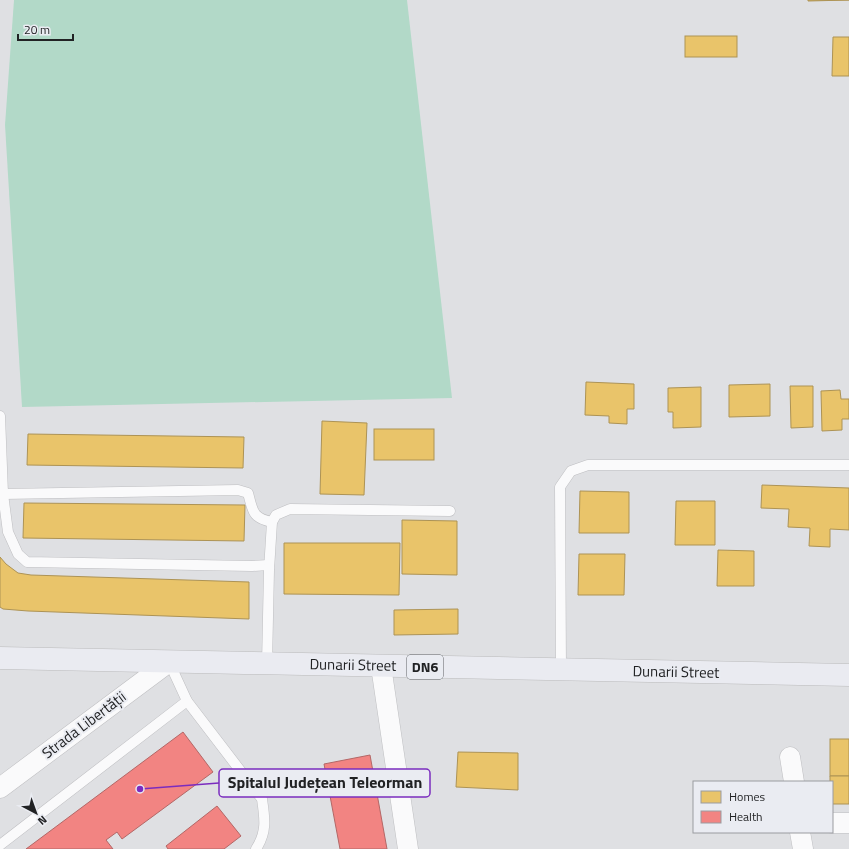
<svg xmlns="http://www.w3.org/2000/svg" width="849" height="849" font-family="'Titillium Web',sans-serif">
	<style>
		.green { fill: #b2d9c8 }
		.homes { fill: #e9c46a; stroke: #ad9355 }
		.health { fill: #f28482; stroke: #b36766 }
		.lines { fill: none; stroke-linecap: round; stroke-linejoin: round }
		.lane-casing { stroke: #bebec1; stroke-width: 11 }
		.street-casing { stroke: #bebec1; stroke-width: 21 }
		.primary-casing { stroke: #bbbbbc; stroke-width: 23 }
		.lane { stroke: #fafafb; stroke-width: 10 }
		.street { stroke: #fafafb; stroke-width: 20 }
		.primary { stroke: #eaebf1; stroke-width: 22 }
		.labels { text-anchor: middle; stroke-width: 4; stroke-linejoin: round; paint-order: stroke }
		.shield { fill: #eaecf2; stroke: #5d5f62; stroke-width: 1 }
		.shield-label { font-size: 14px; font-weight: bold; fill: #212224 }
		.street-label { font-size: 15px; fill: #212224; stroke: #eaecf2 }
		.leader { fill: none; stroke: #7b2cbf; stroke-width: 1.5 }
		.callout-dot { fill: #7b2cbf; stroke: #eaecf2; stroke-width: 1.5 }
		.callout { fill: #eaecf2; stroke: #7b2cbf; stroke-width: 1.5 }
		.callout-label { font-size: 16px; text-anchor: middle; font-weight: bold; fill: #212224 }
	</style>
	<rect width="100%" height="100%" fill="#dfe0e3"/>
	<path class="green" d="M 14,0 L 407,0 L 452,398 L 22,407 L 5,125 Z"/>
	<g class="homes">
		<path d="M 808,0 L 849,0 L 808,1 Z"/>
		<rect x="685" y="36" width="52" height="21"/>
		<path d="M 833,37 L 849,37 L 849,76 L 832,76 Z"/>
		<path d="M 586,382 L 634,384 L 634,409 L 627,409 L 627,424 L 609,423 L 609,416 L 585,415 Z"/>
		<path d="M 770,384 L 770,416 L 729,417 L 729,385 Z"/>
		<path d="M 790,386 L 813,386 L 813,427 L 791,428 Z"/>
		<path d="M 701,387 L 701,427 L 673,428 L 673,412 L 668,412 L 668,388 Z"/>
		<path d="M 840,390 L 841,399 L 849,399 L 849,419 L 842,419 L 842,430 L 822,431 L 821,391 Z"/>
		<path d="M 322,421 L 367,423 L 364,495 L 320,494 Z"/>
		<rect x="374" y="429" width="60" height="31"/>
		<path d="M 28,434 L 244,437 L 243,468 L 27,465 Z"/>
		<path d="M 762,485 L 849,488 L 849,530 L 830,529 L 830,547 L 809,546 L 810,528 L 788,527 L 789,509 L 761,508 Z"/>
		<path d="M 580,491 L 629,492 L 629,533 L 579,533 Z"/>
		<path d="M 676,501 L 715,501 L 715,545 L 675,545 Z"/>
		<path d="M 24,503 L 245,505 L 244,541 L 23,538 Z"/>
		<path d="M 402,520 L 457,521 L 457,575 L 402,574 Z"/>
		<path d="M 284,543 L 400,543 L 399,595 L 284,594 Z"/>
		<path d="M 718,550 L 754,551 L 754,586 L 717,586 Z"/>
		<path d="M 579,554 L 625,554 L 624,595 L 578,595 Z"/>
		<path d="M 0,557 L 6,564 L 18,573 L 31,575 L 249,582 L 249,619 L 28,611 L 3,609 L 0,607 Z"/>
		<path d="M 458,609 L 458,634 L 394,635 L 394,610 Z"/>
		<rect x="830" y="739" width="19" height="37"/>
		<path d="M 458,752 L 518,753 L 518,790 L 456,787 Z"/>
		<path d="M 830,776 L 849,776 L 849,804 L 832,804 L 832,782 L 830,782 Z"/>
	</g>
	<g class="health">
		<path d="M 183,732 L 213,772 L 122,839 L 117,832 L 106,840 L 113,849 L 26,849 Z"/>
		<path d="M 370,755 L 387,849 L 340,849 L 324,764 Z"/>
		<path d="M 217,806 L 241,836 L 224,849 L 168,849 L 166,846 Z"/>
	</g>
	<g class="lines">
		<g class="lane-casing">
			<g id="lane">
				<path d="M 0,416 L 3,494 L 238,490 L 248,493 C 253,511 252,518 272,522"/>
				<path d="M 0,491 L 3,494 L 8,532 L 18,554 L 27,562 L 252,566 L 269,565"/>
				<path d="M 169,662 L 187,701 L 262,799 C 265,819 267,832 256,849"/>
				<path d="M 267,664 L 269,570 L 272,522 L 276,515 L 290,509 L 450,511"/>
				<path d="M 561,670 L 560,487 L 571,471 L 588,465 L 849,465"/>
				<path d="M 0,845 L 187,701"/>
			</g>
		</g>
		<g class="street-casing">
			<g id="street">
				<path d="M 381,666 L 408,849"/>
				<path d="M 790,757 L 794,782"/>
				<path d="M 0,788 L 169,662"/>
				<path d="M 832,823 L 849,823"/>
				<path d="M 800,832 L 803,849"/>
			</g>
		</g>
		<g class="primary-casing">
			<path id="primary" d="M 0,658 L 849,675"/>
		</g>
		<use href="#lane" class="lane"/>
		<use href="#street" class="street"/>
		<use href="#primary" class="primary"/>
	</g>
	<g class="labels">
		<rect class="shield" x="407" y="655" width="36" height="24" rx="3"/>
		<g class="shield-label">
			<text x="425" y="672">DN6</text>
		</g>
		<g class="street-label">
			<text transform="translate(353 665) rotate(1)" y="5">Dunarii Street</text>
			<text transform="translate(676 672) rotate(1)" y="5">Dunarii Street</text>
			<text transform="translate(84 725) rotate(-37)" y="5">Strada Libertății</text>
		</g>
	</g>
	<path class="leader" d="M140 789L219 783"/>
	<circle class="callout-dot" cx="140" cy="789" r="4"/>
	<rect class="callout" x="219" y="769" width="211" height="28" rx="4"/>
	<g class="callout-label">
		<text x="325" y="788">Spitalul Județean Teleorman</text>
	</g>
	<rect x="693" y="781" width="140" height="52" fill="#eaecf2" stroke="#9a9ba0"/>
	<rect x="701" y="791" width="20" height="12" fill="#e9c46a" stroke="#9a9ba0"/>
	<text x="729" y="801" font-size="12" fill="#212224">Homes</text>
	<rect x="701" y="811" width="20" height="12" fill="#f28482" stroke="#9a9ba0"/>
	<text x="729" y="821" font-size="12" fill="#212224">Health</text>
	<g transform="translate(36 813) rotate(139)" stroke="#eaecf2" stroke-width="3" paint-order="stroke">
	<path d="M0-3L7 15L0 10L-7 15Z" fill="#212224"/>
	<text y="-6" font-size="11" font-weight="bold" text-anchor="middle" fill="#212224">N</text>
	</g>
	<path d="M18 34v6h55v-6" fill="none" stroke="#212224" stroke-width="2"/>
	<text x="24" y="34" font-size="12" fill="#212224" stroke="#eaecf2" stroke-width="3" paint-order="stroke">20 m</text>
</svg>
